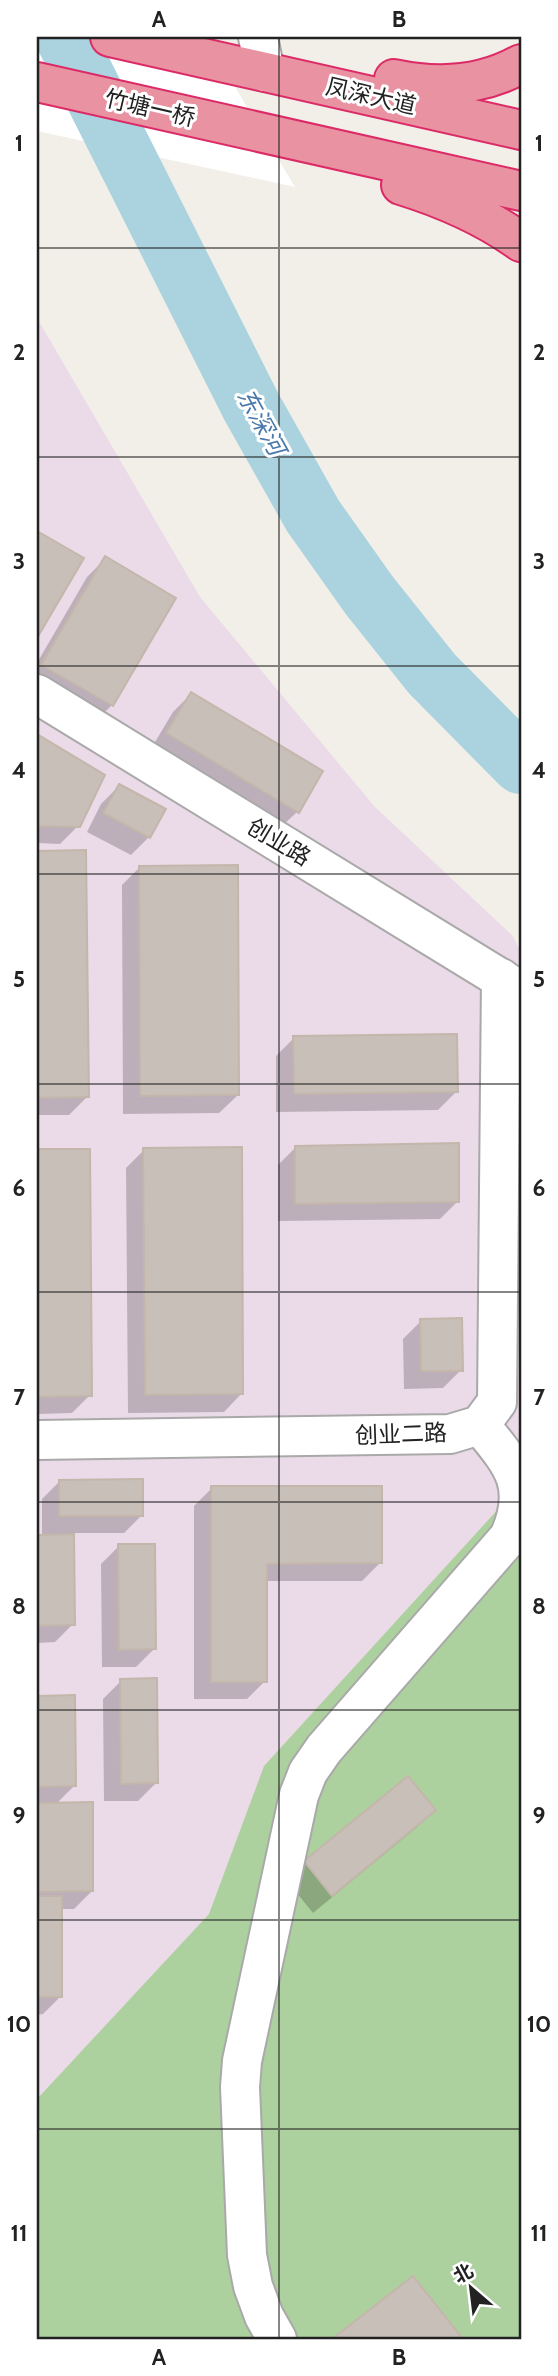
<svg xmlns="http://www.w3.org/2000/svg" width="558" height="2376" font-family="Cabin,'Noto Sans SC',sans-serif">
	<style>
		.industrial { fill: #ebdbe8 }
		.forest { fill: #add19e }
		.pier { fill: #fff }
		.shadow { fill: #0003 }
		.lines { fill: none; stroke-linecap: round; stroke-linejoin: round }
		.river { stroke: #aad3df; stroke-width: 60 }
		.building { fill: #c7bfb8; stroke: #c4b6ab; stroke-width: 2 }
		.minor-casing { stroke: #a9a9a9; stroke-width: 42 }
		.highway-casing { stroke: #dc2a67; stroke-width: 42 }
		.minor { stroke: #fff; stroke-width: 38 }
		.highway { stroke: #e892a2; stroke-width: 38 }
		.grid { fill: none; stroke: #222; stroke-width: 2; stroke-opacity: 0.55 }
		.labels { text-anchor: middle; stroke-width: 6; stroke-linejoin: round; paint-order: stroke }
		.street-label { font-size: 23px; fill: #222; stroke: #fff }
		.water-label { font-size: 24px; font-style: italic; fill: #4a7aab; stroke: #fff }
		.neatline { fill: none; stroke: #222; stroke-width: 2.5 }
		.grid-label { font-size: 23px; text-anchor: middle; font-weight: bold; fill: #222 }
	</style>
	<rect width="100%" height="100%" fill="#f2efe9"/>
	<path class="industrial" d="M 37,318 L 200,597 L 375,807 L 513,936 L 521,953 L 521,2339 L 37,2339 Z"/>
	<path class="forest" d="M 521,1484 L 521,2339 L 37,2339 L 37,2099 L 209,1914 L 264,1766 Z"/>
	<path class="pier" d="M 37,37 L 205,37 L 295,187 L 37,131 Z"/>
	<g class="shadow">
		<path d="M 37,533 L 81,559 L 37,634 Z"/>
		<path d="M 105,559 L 174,598 L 112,705 L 94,723 L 37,691 L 37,663 L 87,577 Z"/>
		<path d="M 191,694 L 297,812 L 279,829 L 149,752 L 173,712 Z"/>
		<path d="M 37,736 L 103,776 L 78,826 L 60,844 L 37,843 Z"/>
		<path d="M 119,786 L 164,809 L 149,837 L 131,855 L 87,832 L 101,804 Z"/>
		<path d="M 37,852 L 84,852 L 87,1097 L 69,1115 L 37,1115 Z"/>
		<path d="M 140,867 L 238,1095 L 219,1113 L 123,1114 L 122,885 Z"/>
		<path d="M 294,1038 L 456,1092 L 438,1110 L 276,1112 L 276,1056 Z"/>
		<path d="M 296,1147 L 458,1201 L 440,1219 L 278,1221 L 278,1165 Z"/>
		<path d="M 88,1150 L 90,1395 L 72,1413 L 37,1414 L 37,1151 Z"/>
		<path d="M 144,1150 L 242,1393 L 224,1412 L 128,1413 L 126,1168 Z"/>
		<path d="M 421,1321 L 461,1370 L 443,1388 L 404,1389 L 403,1339 Z"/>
		<path d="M 60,1481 L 142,1515 L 124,1533 L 72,1533 L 73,1624 L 55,1642 L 37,1643 L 37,1537 L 42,1537 L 42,1499 Z"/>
		<path d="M 212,1488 L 380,1563 L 362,1581 L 265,1581 L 265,1681 L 247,1699 L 194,1699 L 194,1506 Z"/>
		<path d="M 119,1546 L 154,1649 L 136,1667 L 102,1667 L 101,1564 Z"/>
		<path d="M 121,1681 L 156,1783 L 138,1801 L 104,1801 L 103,1699 Z"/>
		<path d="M 37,1697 L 73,1697 L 75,1785 L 56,1804 L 92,1891 L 74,1909 L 60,1909 L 61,1996 L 43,2014 L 37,2015 Z"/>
		<path d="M 407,1779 L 433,1810 L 416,1828 L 313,1913 L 287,1881 L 305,1863 Z"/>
		<path d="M 413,2278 L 461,2339 L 335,2339 Z"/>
	</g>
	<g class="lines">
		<path class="river" d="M 65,37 L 251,406 L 313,516 L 369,595 L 432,674 L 521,764"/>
	</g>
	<g class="building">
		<path d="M 37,531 L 84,558 L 37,638 Z"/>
		<path d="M 105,556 L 176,598 L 113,706 L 41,665 Z"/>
		<path d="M 191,692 L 323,771 L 299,813 L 166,733 Z"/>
		<path d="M 37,734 L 105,775 L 80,827 L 37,826 Z"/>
		<path d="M 119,784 L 166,809 L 150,838 L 103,813 Z"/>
		<path d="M 86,850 L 89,1097 L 37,1098 L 37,851 Z"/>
		<path d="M 238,865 L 239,1095 L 140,1096 L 139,866 Z"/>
		<path d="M 457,1034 L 458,1092 L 294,1094 L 293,1036 Z"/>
		<path d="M 459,1143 L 459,1202 L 295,1204 L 295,1146 Z"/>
		<path d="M 242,1147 L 243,1394 L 145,1395 L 143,1148 Z"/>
		<path d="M 37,1149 L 90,1149 L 92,1396 L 37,1397 Z"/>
		<path d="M 462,1318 L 463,1371 L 421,1371 L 420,1319 Z"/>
		<path d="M 143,1479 L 143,1516 L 59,1516 L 59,1480 Z"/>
		<path d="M 211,1486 L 382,1486 L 382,1563 L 267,1564 L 267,1682 L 211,1682 Z"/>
		<path d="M 74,1534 L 75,1625 L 37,1626 L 37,1535 Z"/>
		<path d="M 118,1544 L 155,1544 L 156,1649 L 119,1650 Z"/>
		<path d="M 157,1678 L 158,1783 L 121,1784 L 120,1679 Z"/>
		<path d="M 75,1695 L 76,1786 L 37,1787 L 37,1696 Z"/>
		<path d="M 408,1776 L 436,1810 L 332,1896 L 304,1861 Z"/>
		<path d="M 93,1802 L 93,1891 L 37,1892 L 37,1803 Z"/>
		<rect x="37" y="1896" width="25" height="101"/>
		<path d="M 413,2276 L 463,2339 L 332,2339 Z"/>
	</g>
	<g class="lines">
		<g class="minor-casing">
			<g id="minor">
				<path d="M 258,37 L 265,72"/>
				<path d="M 37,694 L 521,991"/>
				<path d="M 37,1440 L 450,1434 L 480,1425 L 497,1402 L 501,978"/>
				<path d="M 277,2339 L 264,2316 L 253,2286 L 247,2255 L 240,2087 L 242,2061 L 299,1795 L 308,1772 L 324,1749 L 509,1537 C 532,1485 512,1464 480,1425"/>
			</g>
		</g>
		<g class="highway-casing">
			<g id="highway">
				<path d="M 110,37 L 521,130"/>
				<path d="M 394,79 C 437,88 482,86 521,64"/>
				<path d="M 37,82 L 521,191"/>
				<path d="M 401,185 C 443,198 485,216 521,242"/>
			</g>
		</g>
		<use href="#minor" class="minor"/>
		<use href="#highway" class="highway"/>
	</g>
	<path class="grid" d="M 279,37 L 279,2339M 37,248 L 521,248M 37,457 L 521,457M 37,666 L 521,666M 37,874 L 521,874M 37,1084 L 521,1084M 37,1292 L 521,1292M 37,1502 L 521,1502M 37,1710 L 521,1710M 37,1920 L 521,1920M 37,2129 L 521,2129"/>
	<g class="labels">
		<g class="street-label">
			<text transform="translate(371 96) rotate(13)" y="8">凤深大道</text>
			<text transform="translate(150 108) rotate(13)" y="8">竹塘一桥</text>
			<text transform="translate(279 842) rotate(31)" y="8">创业路</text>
			<text transform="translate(401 1434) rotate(-2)" y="8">创业二路</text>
		</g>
		<g class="water-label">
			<text transform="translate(261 422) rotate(61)" y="8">东深河</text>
		</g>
	</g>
	<rect width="558" height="2376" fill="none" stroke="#ffffff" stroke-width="77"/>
	<g transform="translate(471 2288) rotate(332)" stroke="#ffffff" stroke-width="5" paint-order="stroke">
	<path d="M0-5L12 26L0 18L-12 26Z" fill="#222222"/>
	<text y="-10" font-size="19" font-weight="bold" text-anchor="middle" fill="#222222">北</text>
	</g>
	<rect x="38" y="38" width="482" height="2300" class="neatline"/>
	<g class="grid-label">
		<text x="159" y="27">A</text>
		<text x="399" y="27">B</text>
		<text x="19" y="151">1</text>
		<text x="539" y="151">1</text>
		<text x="19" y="360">2</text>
		<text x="539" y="360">2</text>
		<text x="19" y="569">3</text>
		<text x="539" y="569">3</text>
		<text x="19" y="778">4</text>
		<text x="539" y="778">4</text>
		<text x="19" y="987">5</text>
		<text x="539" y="987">5</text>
		<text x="19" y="1196">6</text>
		<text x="539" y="1196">6</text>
		<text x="19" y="1405">7</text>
		<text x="539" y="1405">7</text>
		<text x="19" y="1614">8</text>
		<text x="539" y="1614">8</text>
		<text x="19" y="1823">9</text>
		<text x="539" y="1823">9</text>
		<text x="19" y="2032">10</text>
		<text x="539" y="2032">10</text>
		<text x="19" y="2241">11</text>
		<text x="539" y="2241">11</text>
		<text x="159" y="2365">A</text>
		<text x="399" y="2365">B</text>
	</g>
</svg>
